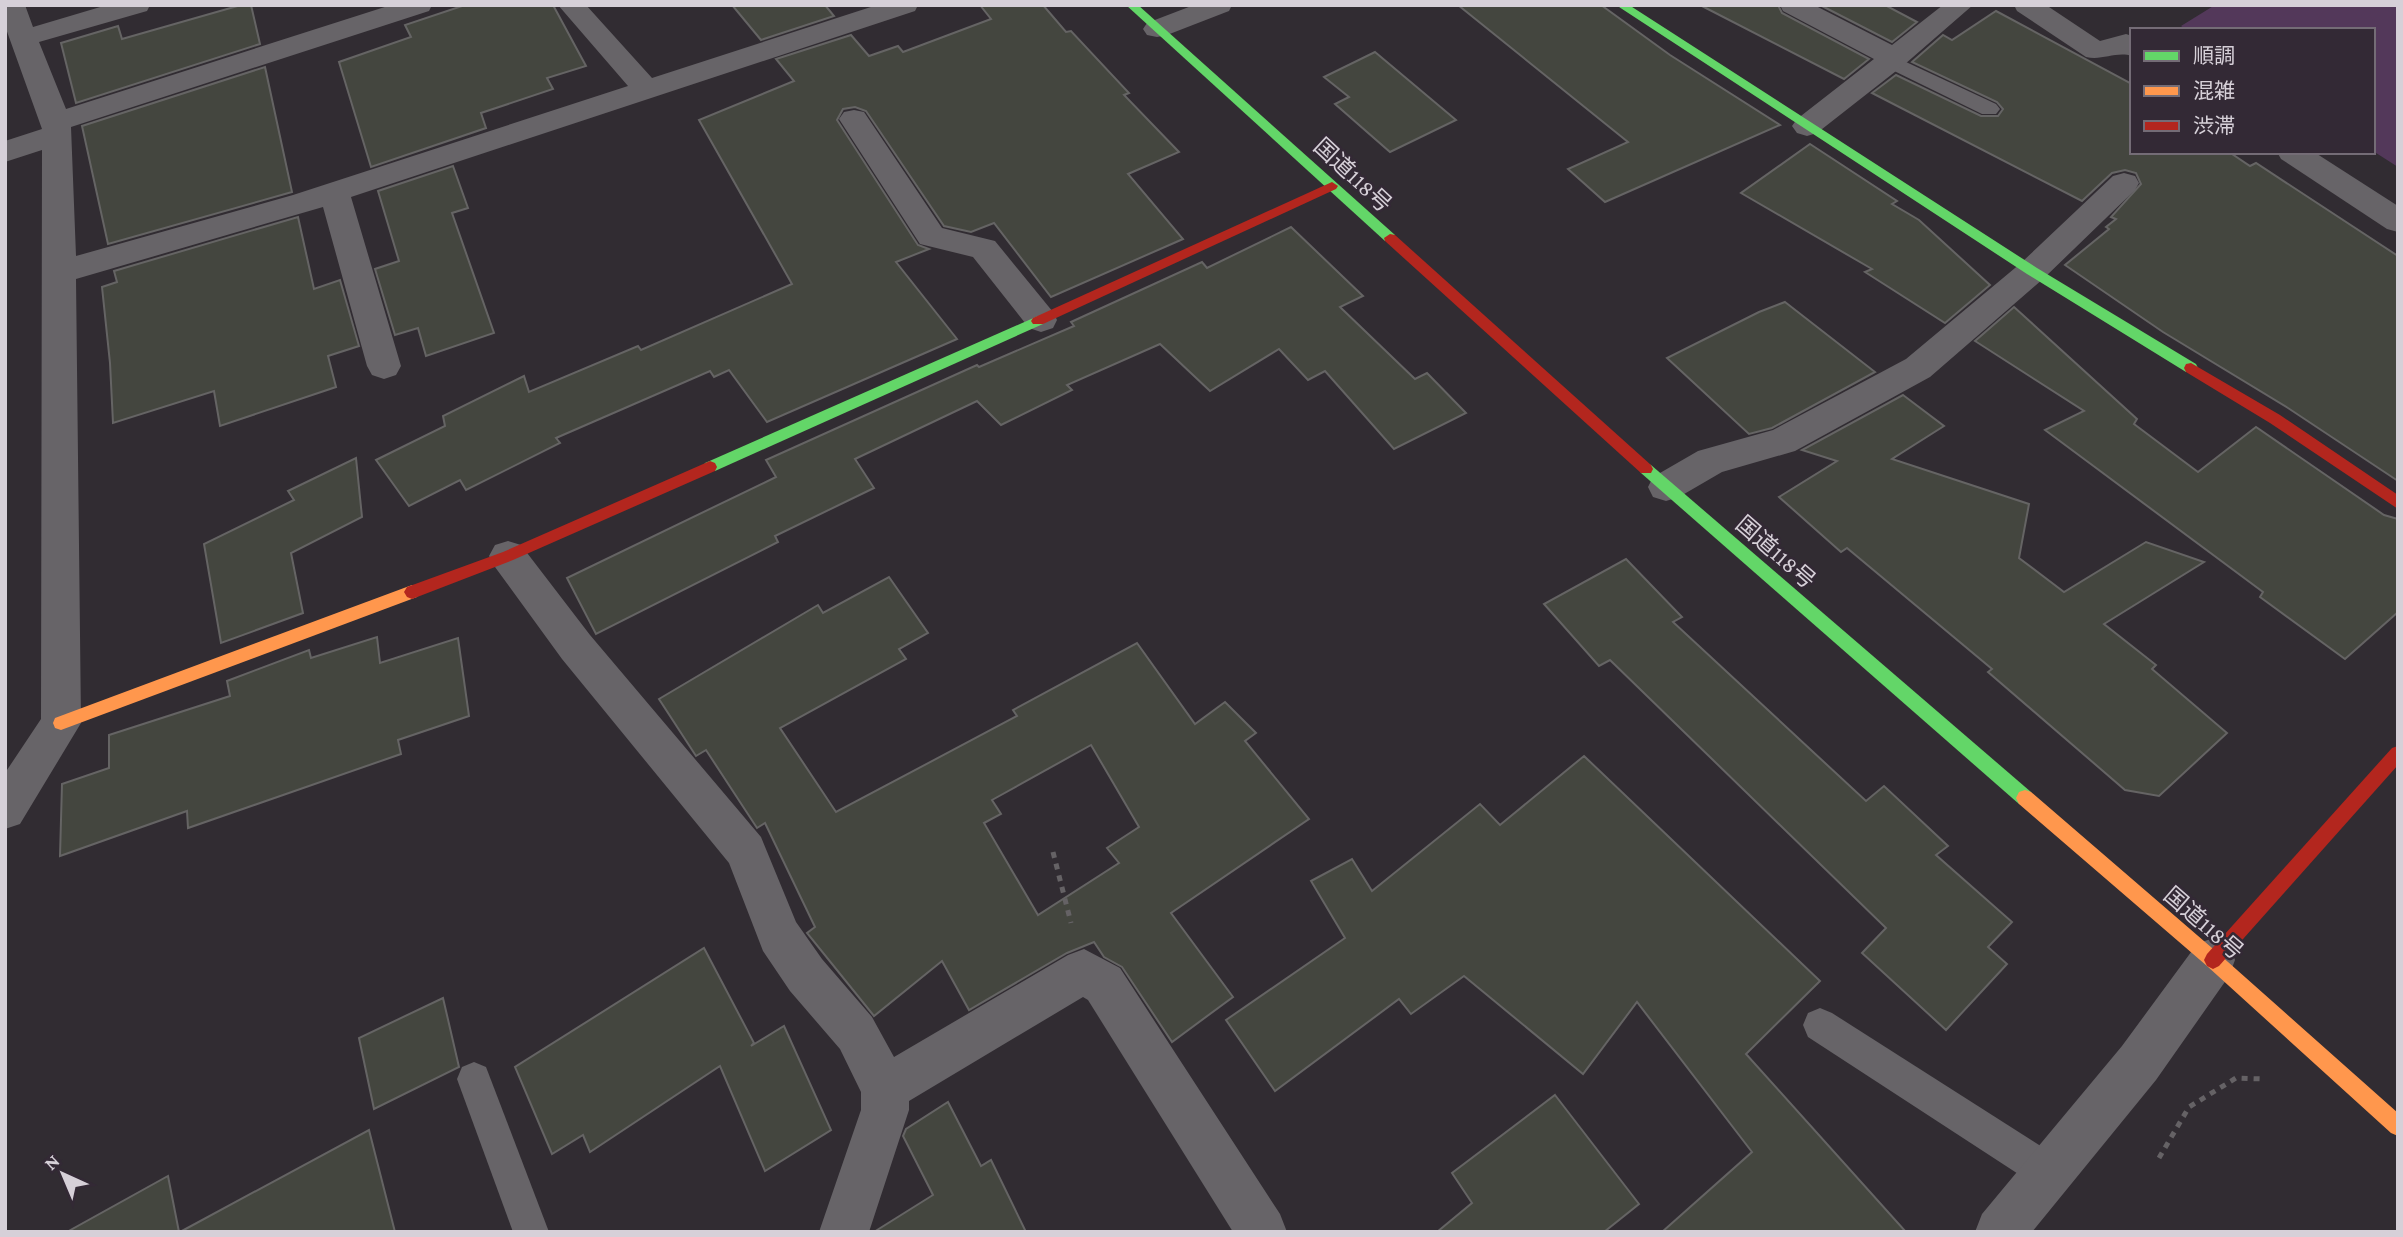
<svg xmlns="http://www.w3.org/2000/svg" width="2403" height="1237" font-family="'Crimson Pro','Noto Sans JP',serif">
	<style>
		.green { fill: #53385a }
		.building { fill: #44463f; stroke: #656464; stroke-width: 2; fill-rule: evenodd }
		.lines { fill: none; stroke-linecap: round; stroke-linejoin: round }
		.path { stroke: #656265; stroke-width: 5; stroke-dasharray: 6 6; stroke-linecap: butt }
		.lane { fill: #676468; fill-rule: evenodd }
		.street { fill: #676468; fill-rule: evenodd }
		.fast { fill: #63d668; fill-rule: evenodd }
		.slow { fill: #ff974d; fill-rule: evenodd }
		.jam { fill: #b3261e; fill-rule: evenodd }
		.labels { text-anchor: middle; stroke-width: 5; stroke-linejoin: round; paint-order: stroke }
		.street-label { font-size: 23px; fill: #d6d0d8; stroke: #332935 }
	</style>
	<rect width="100%" height="100%" fill="#312c32"/>
	<path class="green" d="M 2215,5 L 2398,5 L 2398,167 L 2373,151 L 2373,30 L 2186,30 L 2181,26 Z"/>
	<g class="building">
		<path d="M 241,5 L 251,5 L 260,44 L 76,103 L 61,43 L 118,26 L 122,39 Z"/>
		<path d="M 465,5 L 553,5 L 586,66 L 547,78 L 553,89 L 481,113 L 486,128 L 371,167 L 339,62 L 411,37 L 405,25 Z"/>
		<path d="M 732,5 L 825,5 L 834,16 L 761,40 Z"/>
		<path d="M 980,5 L 1043,5 L 1066,32 L 1071,31 L 1129,93 L 1124,95 L 1179,152 L 1128,174 L 1183,239 L 1051,297 L 994,223 L 971,232 L 944,226 L 866,111 L 855,107 L 843,109 L 837,120 L 918,245 L 929,249 L 896,262 L 957,339 L 767,422 L 729,370 L 714,377 L 710,371 L 556,438 L 560,443 L 466,490 L 460,480 L 409,506 L 376,460 L 445,426 L 443,416 L 524,376 L 529,392 L 638,346 L 641,350 L 792,284 L 699,120 L 794,81 L 776,59 L 851,35 L 869,56 L 898,46 L 903,52 L 991,19 Z"/>
		<path d="M 1458,5 L 1601,5 L 1670,55 L 1780,125 L 1605,202 L 1568,169 L 1628,142 Z"/>
		<path d="M 1700,5 L 1778,5 L 1782,13 L 1869,59 L 1844,79 Z"/>
		<path d="M 1820,5 L 1885,5 L 1917,22 L 1892,42 Z"/>
		<path d="M 1996,11 L 2132,84 L 2132,152 L 2229,152 L 2250,166 L 2256,163 L 2398,256 L 2398,481 L 2288,408 L 2163,332 L 2065,265 L 2109,229 L 2106,227 L 2116,219 L 2111,217 L 2141,184 L 2136,173 L 2125,170 L 2112,173 L 2082,201 L 1872,93 L 1896,75 L 1981,116 L 1998,116 L 2003,109 L 1997,102 L 1912,62 L 1943,35 L 1952,40 Z"/>
		<path d="M 1375,52 L 1456,120 L 1390,152 L 1335,104 L 1349,97 L 1324,77 Z"/>
		<path d="M 265,67 L 292,192 L 108,244 L 82,126 Z"/>
		<path d="M 1810,144 L 1897,201 L 1892,204 L 1919,220 L 1990,285 L 1945,323 L 1865,272 L 1872,269 L 1741,193 Z"/>
		<path d="M 453,166 L 468,208 L 452,213 L 494,333 L 426,356 L 418,328 L 395,335 L 375,269 L 399,261 L 378,191 Z"/>
		<path d="M 298,217 L 314,289 L 340,280 L 359,346 L 328,356 L 336,387 L 220,426 L 214,391 L 113,423 L 110,363 L 102,287 L 117,282 L 114,271 Z"/>
		<path d="M 1291,227 L 1363,296 L 1340,307 L 1415,379 L 1427,373 L 1466,413 L 1394,449 L 1325,371 L 1308,380 L 1279,349 L 1210,391 L 1160,344 L 1067,385 L 1072,390 L 1001,425 L 977,401 L 855,459 L 874,488 L 775,536 L 778,542 L 596,634 L 567,578 L 776,477 L 766,460 L 977,365 L 979,367 L 1074,326 L 1071,322 L 1202,262 L 1207,268 Z"/>
		<path d="M 1785,302 L 1875,372 L 1772,428 L 1749,434 L 1667,358 L 1759,312 Z"/>
		<path d="M 2014,307 L 2137,419 L 2134,424 L 2198,472 L 2256,427 L 2384,515 L 2398,519 L 2398,612 L 2345,659 L 2260,597 L 2263,592 L 2045,430 L 2084,411 L 1975,341 Z"/>
		<path d="M 1903,395 L 1944,426 L 1892,459 L 2029,504 L 2019,558 L 2064,592 L 2146,542 L 2204,562 L 2104,624 L 2156,665 L 2152,669 L 2227,733 L 2159,796 L 2125,790 L 1988,672 L 1992,669 L 1847,548 L 1841,552 L 1779,497 L 1837,461 L 1802,450 Z"/>
		<path d="M 356,458 L 362,517 L 291,553 L 303,613 L 221,643 L 204,544 L 294,500 L 288,491 Z"/>
		<path d="M 1626,559 L 1682,617 L 1673,622 L 1866,801 L 1884,786 L 1948,846 L 1936,855 L 2012,922 L 1988,947 L 2007,964 L 1946,1030 L 1862,953 L 1886,928 L 1610,660 L 1599,666 L 1544,604 Z"/>
		<path d="M 889,577 L 928,633 L 899,649 L 906,659 L 780,728 L 836,812 L 1017,716 L 1013,710 L 1137,643 L 1195,724 L 1225,702 L 1256,733 L 1245,741 L 1309,819 L 1171,913 L 1233,997 L 1172,1042 L 1122,967 L 1104,957 L 1094,942 L 1067,953 L 969,1010 L 942,961 L 874,1016 L 807,933 L 815,927 L 765,823 L 757,828 L 706,750 L 696,756 L 659,699 L 818,605 L 823,613 ZM 1091,745 L 1139,827 L 1107,848 L 1119,863 L 1038,915 L 984,823 L 1001,814 L 992,800 Z"/>
		<path d="M 377,637 L 380,663 L 458,638 L 469,716 L 398,740 L 401,754 L 188,828 L 187,811 L 60,856 L 62,784 L 109,768 L 109,735 L 230,696 L 227,681 L 309,650 L 311,658 Z"/>
		<path d="M 1584,756 L 1820,981 L 1746,1054 L 1906,1232 L 1662,1232 L 1752,1152 L 1637,1002 L 1583,1074 L 1464,976 L 1411,1014 L 1399,999 L 1275,1091 L 1226,1020 L 1345,938 L 1311,881 L 1352,859 L 1372,891 L 1480,804 L 1500,825 Z"/>
		<path d="M 704,948 L 754,1043 L 751,1046 L 784,1026 L 831,1130 L 765,1171 L 720,1066 L 590,1152 L 583,1135 L 552,1154 L 515,1067 Z"/>
		<path d="M 443,998 L 459,1067 L 374,1109 L 359,1038 Z"/>
		<path d="M 1555,1095 L 1639,1204 L 1604,1232 L 1437,1232 L 1472,1203 L 1452,1173 Z"/>
		<path d="M 948,1102 L 981,1166 L 991,1160 L 1026,1232 L 874,1232 L 933,1195 L 903,1136 L 906,1129 Z"/>
		<path d="M 369,1130 L 395,1232 L 180,1232 Z"/>
		<path d="M 168,1176 L 179,1232 L 67,1232 Z"/>
	</g>
	<g class="lines">
		<g class="path">
			<path d="M 1053,852 L 1071,923"/>
			<path d="M 2159,1158 L 2189,1107 L 2236,1078 L 2264,1079"/>
		</g>
		<g class="lane">
			<path d="M 1891,55 L 1996,104 L 2000,109 L 1996,114 L 1982,114 L 1884,66 L 1881,61 L 1884,56 Z"/>
			<path d="M 1820,1008 L 1832,1013 L 2061,1159 L 2066,1172 L 2061,1185 L 2048,1190 L 2035,1185 L 1808,1037 L 1803,1025 L 1808,1013 Z"/>
			<path d="M 474,1062 L 486,1067 L 549,1232 L 513,1232 L 457,1079 L 462,1067 Z"/>
		</g>
		<g class="street">
			<path d="M 5,5 L 25,5 L 33,27 L 107,5 L 150,5 L 147,11 L 39,42 L 66,109 L 391,5 L 432,5 L 429,11 L 71,127 L 76,256 L 293,195 L 628,86 L 558,5 L 586,5 L 652,78 L 877,5 L 918,5 L 915,11 L 351,197 L 401,366 L 396,375 L 384,379 L 372,375 L 367,366 L 323,207 L 76,279 L 81,723 L 20,824 L 5,829 L 5,773 L 41,719 L 42,150 L 5,162 L 5,141 L 42,129 L 5,26 Z"/>
			<path d="M 1194,5 L 1232,5 L 1229,11 L 1167,35 L 1157,37 L 1147,35 L 1143,29 L 1147,23 Z"/>
			<path d="M 1780,5 L 1814,5 L 1892,45 L 1943,5 L 1973,5 L 1905,64 L 1817,133 L 1807,136 L 1797,133 L 1792,126 L 1797,119 L 1874,59 L 1783,11 Z"/>
			<path d="M 2014,5 L 2046,5 L 2100,41 L 2126,34 L 2132,36 L 2132,56 C 2116,51 2102,61 2086,57 L 2017,11 Z"/>
			<path d="M 854,110 L 864,112 L 942,228 L 995,241 L 1053,312 L 1057,320 L 1053,328 L 1041,332 L 1029,328 L 973,257 L 920,244 L 839,119 L 844,112 Z"/>
			<path d="M 2277,152 L 2314,152 L 2398,206 L 2398,232 L 2387,229 L 2281,159 Z"/>
			<path d="M 2124,173 L 2135,176 L 2139,183 L 2135,190 L 2043,279 L 1930,377 L 1795,451 L 1722,472 L 1679,497 L 1666,501 L 1653,497 L 1648,487 L 1653,477 L 1698,451 L 1773,430 L 1906,359 L 2021,263 L 2113,176 Z"/>
			<path d="M 508,541 L 521,545 L 590,635 L 761,837 L 796,922 L 822,959 L 872,1017 L 894,1057 L 1068,955 L 1084,949 L 1120,968 L 1280,1214 L 1287,1232 L 1233,1232 L 1088,1000 L 1083,997 L 909,1101 L 909,1110 L 869,1232 L 819,1232 L 861,1110 L 861,1092 L 840,1049 L 790,991 L 763,951 L 729,863 L 562,659 L 495,567 L 489,556 L 495,545 Z"/>
			<path d="M 2213,938 L 2229,944 L 2235,960 L 2229,976 L 2156,1080 L 2032,1232 L 1975,1232 L 1982,1214 L 2122,1046 L 2197,944 Z"/>
		</g>
		<g class="fast">
			<path d="M 1126,5 L 1138,5 L 1395,235 L 1395,241 L 1385,241 Z"/>
			<path d="M 1616,5 L 1629,5 L 2037,268 L 2196,364 L 2198,368 L 2196,372 L 2186,372 L 2027,274 Z"/>
			<path d="M 1038,316 L 1045,321 L 1043,324 L 715,471 L 705,471 L 703,467 L 705,463 Z"/>
			<path d="M 1646,463 L 1651,465 L 2031,792 L 2034,798 L 2031,804 L 2025,806 L 2019,804 L 1641,473 L 1639,469 L 1641,465 Z"/>
		</g>
		<g class="slow">
			<path d="M 412,585 L 417,587 L 420,592 L 417,597 L 61,730 L 55,728 L 53,723 L 55,718 Z"/>
			<path d="M 2025,790 L 2031,792 L 2219,954 L 2398,1113 L 2398,1136 L 2391,1133 L 2207,966 L 2019,804 L 2016,798 L 2019,792 Z"/>
		</g>
		<g class="jam">
			<path d="M 1332,182 L 1338,186 L 1336,189 L 1043,324 L 1033,324 L 1031,321 L 1033,318 Z"/>
			<path d="M 1390,234 L 1395,235 L 1651,465 L 1653,469 L 1651,473 L 1641,473 L 1385,241 L 1384,238 Z"/>
			<path d="M 2191,363 L 2280,415 L 2398,495 L 2398,509 L 2270,423 L 2186,372 L 2184,368 L 2186,364 Z"/>
			<path d="M 710,461 L 715,463 L 717,467 L 715,471 L 513,560 L 412,599 L 407,597 L 404,592 L 407,587 L 503,552 Z"/>
			<path d="M 2398,746 L 2398,765 L 2219,966 L 2213,969 L 2207,966 L 2204,960 L 2207,954 L 2392,748 Z"/>
		</g>
	</g>
	<g class="labels">
		<g class="street-label">
			<text transform="translate(1353 175) rotate(43)" y="8">国道118号</text>
			<text transform="translate(1776 552) rotate(41)" y="8">国道118号</text>
			<text transform="translate(2204 923) rotate(41)" y="8">国道118号</text>
		</g>
	</g>
	<rect width="2403" height="1237" fill="none" stroke="#d6d0d8" stroke-width="14"/>
	<rect x="2130" y="28" width="245" height="126" fill="#332935" stroke="#746c76" stroke-width="2"/>
	<rect x="2144" y="51" width="35" height="10" fill="#63d668" stroke="#746c76" stroke-width="2"/>
	<text x="2193" y="63" font-size="21" fill="#d6d0d8">順調</text>
	<rect x="2144" y="86" width="35" height="10" fill="#ff974d" stroke="#746c76" stroke-width="2"/>
	<text x="2193" y="98" font-size="21" fill="#d6d0d8">混雑</text>
	<rect x="2144" y="121" width="35" height="10" fill="#b3261e" stroke="#746c76" stroke-width="2"/>
	<text x="2193" y="133" font-size="21" fill="#d6d0d8">渋滞</text>
	<g transform="translate(63 1174) rotate(316)" stroke="#332935" stroke-width="5" paint-order="stroke">
	<path d="M0-5L12 26L0 18L-12 26Z" fill="#d6d0d8"/>
	<text y="-10" font-size="19" font-weight="bold" text-anchor="middle" fill="#d6d0d8">N</text>
	</g>
</svg>
